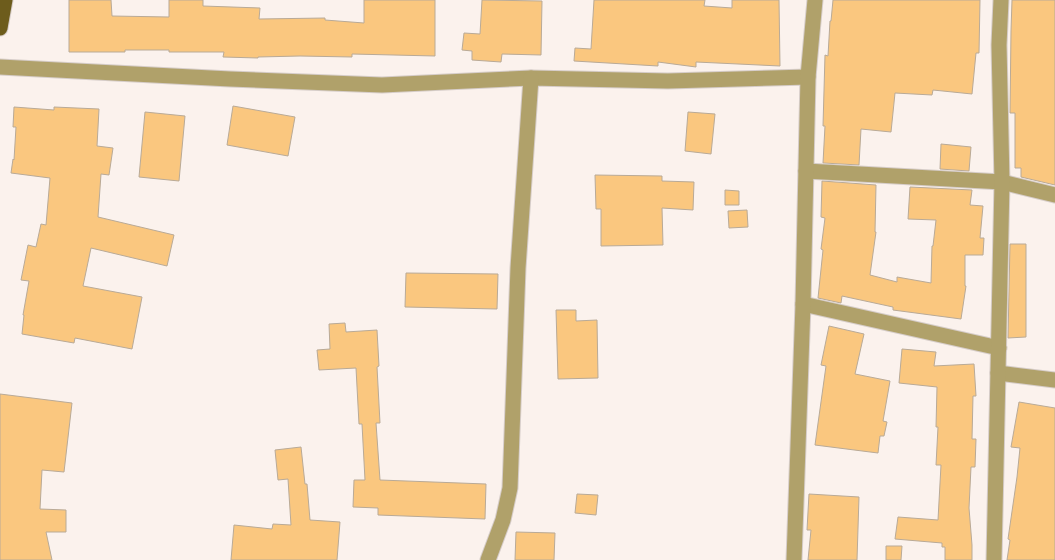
<svg xmlns="http://www.w3.org/2000/svg" width="1055" height="560" font-family="'PT Sans Narrow',sans-serif">
	<style>
		.building { fill: #fac77f; stroke: #b9aa97 }
		.lines { fill: none; stroke-linecap: round; stroke-linejoin: round }
		.street-casing { stroke: #d6cdc9; stroke-width: 17 }
		.primary-casing { stroke: #d6cdc9; stroke-width: 17 }
		.street { stroke: #b0a16a; stroke-width: 15 }
		.primary { stroke: #6d5c1c; stroke-width: 15 }
	</style>
	<rect width="100%" height="100%" fill="#fbf2ed"/>
	<g class="building">
		<path d="M 69,0 L 111,0 L 112,16 L 169,17 L 169,0 L 203,0 L 203,6 L 260,8 L 259,19 L 325,18 L 325,20 L 364,23 L 364,0 L 435,0 L 435,56 L 352,54 L 352,57 L 300,56 L 258,57 L 258,58 L 223,57 L 224,52 L 169,52 L 169,50 L 125,50 L 125,52 L 69,52 Z"/>
		<path d="M 482,0 L 542,1 L 541,55 L 502,54 L 501,62 L 472,60 L 472,51 L 462,50 L 464,33 L 480,34 Z"/>
		<path d="M 594,0 L 705,0 L 704,6 L 732,8 L 732,0 L 779,0 L 780,66 L 696,62 L 696,67 L 658,62 L 658,66 L 574,61 L 575,48 L 591,49 Z"/>
		<path d="M 833,0 L 980,0 L 979,53 L 976,53 L 972,94 L 933,90 L 932,95 L 895,93 L 891,132 L 861,129 L 859,165 L 823,163 L 825,126 L 823,126 L 825,55 L 828,56 L 830,21 L 831,21 Z"/>
		<path d="M 1012,0 L 1055,0 L 1055,185 L 1021,177 L 1021,168 L 1015,168 L 1015,113 L 1010,113 L 1011,31 Z"/>
		<path d="M 233,106 L 295,117 L 288,156 L 227,145 Z"/>
		<path d="M 14,107 L 54,110 L 54,107 L 99,109 L 97,146 L 113,148 L 109,175 L 101,174 L 98,217 L 174,235 L 167,266 L 91,248 L 83,286 L 142,297 L 132,349 L 75,338 L 74,343 L 22,334 L 24,315 L 23,315 L 29,281 L 21,280 L 28,245 L 36,247 L 41,224 L 46,225 L 50,178 L 11,173 L 13,159 L 14,160 L 16,127 L 13,127 Z"/>
		<path d="M 145,112 L 185,116 L 179,181 L 139,177 Z"/>
		<path d="M 688,112 L 715,114 L 711,154 L 685,151 Z"/>
		<path d="M 941,144 L 971,147 L 969,171 L 940,169 Z"/>
		<path d="M 595,175 L 662,176 L 662,181 L 694,182 L 693,210 L 662,208 L 663,245 L 601,246 L 601,209 L 596,209 Z"/>
		<path d="M 822,181 L 876,185 L 875,232 L 876,232 L 870,275 L 897,282 L 897,277 L 931,283 L 932,246 L 933,246 L 936,220 L 908,219 L 910,187 L 972,190 L 970,205 L 983,206 L 980,238 L 984,238 L 983,255 L 965,255 L 965,286 L 966,286 L 961,319 L 893,310 L 893,307 L 842,296 L 841,303 L 818,298 L 823,250 L 821,249 L 825,218 L 821,217 Z"/>
		<path d="M 725,190 L 739,191 L 739,205 L 725,205 Z"/>
		<path d="M 747,210 L 748,227 L 729,228 L 728,211 Z"/>
		<path d="M 1010,244 L 1026,244 L 1026,337 L 1008,338 Z"/>
		<path d="M 406,273 L 498,274 L 497,309 L 405,307 Z"/>
		<path d="M 556,310 L 576,310 L 576,321 L 597,320 L 598,378 L 558,379 Z"/>
		<path d="M 345,323 L 346,332 L 377,330 L 379,366 L 377,367 L 380,423 L 376,423 L 380,480 L 486,484 L 485,519 L 378,515 L 378,508 L 353,507 L 354,480 L 365,480 L 362,424 L 359,424 L 356,368 L 319,370 L 317,350 L 330,349 L 329,324 Z"/>
		<path d="M 829,326 L 864,334 L 855,374 L 890,381 L 883,421 L 887,422 L 884,436 L 880,436 L 878,453 L 815,445 L 826,366 L 821,365 Z"/>
		<path d="M 902,349 L 936,352 L 934,366 L 974,364 L 976,396 L 973,396 L 972,439 L 976,439 L 975,467 L 971,467 L 969,508 L 972,545 L 972,560 L 945,560 L 945,547 L 942,547 L 942,543 L 895,539 L 898,517 L 938,520 L 941,465 L 936,465 L 938,427 L 936,427 L 937,387 L 899,383 Z"/>
		<path d="M 0,394 L 72,403 L 64,472 L 42,470 L 40,509 L 66,510 L 66,532 L 46,532 L 52,560 L 0,560 Z"/>
		<path d="M 1019,402 L 1055,408 L 1055,560 L 1007,560 L 1010,540 L 1008,539 L 1017,477 L 1020,448 L 1011,447 Z"/>
		<path d="M 301,447 L 305,484 L 307,484 L 310,520 L 340,522 L 337,560 L 231,560 L 234,525 L 272,529 L 273,524 L 291,525 L 288,479 L 278,480 L 275,450 Z"/>
		<path d="M 577,494 L 598,495 L 596,515 L 575,513 Z"/>
		<path d="M 809,494 L 859,497 L 857,560 L 808,560 L 811,530 L 807,530 Z"/>
		<path d="M 516,532 L 555,533 L 554,560 L 515,560 Z"/>
		<path d="M 886,546 L 902,546 L 901,560 L 886,560 Z"/>
	</g>
	<g class="lines">
		<g class="street-casing">
			<g id="street">
				<path d="M 0,67 L 230,79 L 382,85 L 531,78 L 668,81 L 808,77"/>
				<path d="M 806,171 L 1002,182 L 1055,195"/>
				<path d="M 803,304 L 999,348"/>
				<path d="M 998,373 L 1055,380"/>
				<path d="M 488,560 L 503,520 L 510,488 L 518,268 L 531,78"/>
				<path d="M 794,560 L 803,304 L 808,77 L 815,0"/>
				<path d="M 994,560 L 1002,182 L 999,45 L 1001,0"/>
			</g>
		</g>
		<g class="primary-casing">
			<path id="primary" d="M 0,28 L 5,0"/>
		</g>
		<use href="#street" class="street"/>
		<use href="#primary" class="primary"/>
	</g>
</svg>
